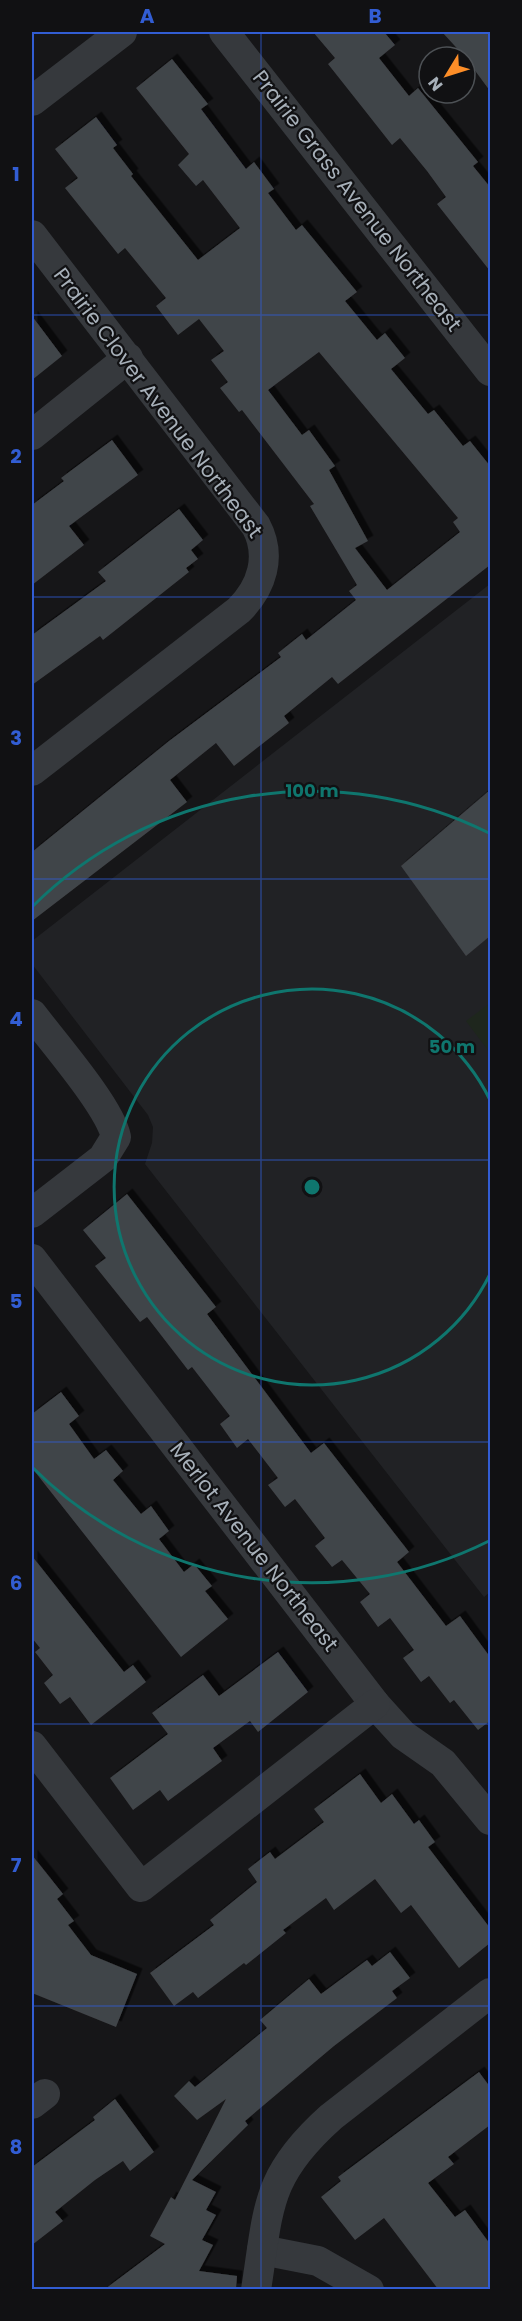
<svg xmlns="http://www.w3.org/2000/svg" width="522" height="2321" font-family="Poppins,sans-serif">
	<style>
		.built { fill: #212225 }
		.park { fill: #1e261d }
		.building { fill: #414448; fill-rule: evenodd; filter: url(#shadow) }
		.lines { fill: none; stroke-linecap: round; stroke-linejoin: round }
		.street { stroke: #36393d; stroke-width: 30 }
		.grid { fill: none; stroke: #325dd3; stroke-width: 1.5; stroke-opacity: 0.55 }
		.ring { fill: none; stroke: #0f766e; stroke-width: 3 }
		.labels { text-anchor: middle; stroke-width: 4.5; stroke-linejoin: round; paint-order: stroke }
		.street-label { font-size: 21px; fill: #a7b0b9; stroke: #111113 }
		.centre { fill: #0f766e; stroke: #111113; stroke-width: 3 }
		.ring-label { font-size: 18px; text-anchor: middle; font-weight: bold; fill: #0f766e; stroke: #111113; stroke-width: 4.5; stroke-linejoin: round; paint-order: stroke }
		.neatline { fill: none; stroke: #325dd3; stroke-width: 2 }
		.grid-label { font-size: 20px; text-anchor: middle; font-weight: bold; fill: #325dd3 }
	</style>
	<defs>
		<filter id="shadow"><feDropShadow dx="5.5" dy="-5.5" stdDeviation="0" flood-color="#0009"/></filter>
	</defs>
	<rect width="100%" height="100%" fill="#161618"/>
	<path class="built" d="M 490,584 L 490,1592 L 484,1597 L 145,1164 L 152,1143 L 153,1127 L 148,1115 L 32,964 L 32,941 Z"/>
	<path class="park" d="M 490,1003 L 490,1053 L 466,1021 Z"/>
	<g class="building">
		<path d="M 313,32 L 384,32 L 395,45 L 379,58 L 409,96 L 418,88 L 478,162 L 473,166 L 490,187 L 490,271 L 437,204 L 446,197 L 427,171 L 400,138 L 392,145 L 366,112 L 328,64 L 335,58 Z"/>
		<path d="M 442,32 L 490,32 L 490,91 L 465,57 Z"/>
		<path d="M 172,59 L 208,104 L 201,109 L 246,169 L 254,162 L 274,189 L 268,193 L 296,230 L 302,225 L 357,292 L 345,301 L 377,340 L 385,333 L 405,358 L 391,369 L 428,414 L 434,410 L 463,446 L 470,441 L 490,466 L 490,565 L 338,684 L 332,677 L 284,716 L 289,723 L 234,766 L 216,743 L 170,780 L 187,802 L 32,921 L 32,852 L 169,741 L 281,657 L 278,653 L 302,634 L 306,640 L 356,600 L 349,591 L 357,585 L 310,506 L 314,504 L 242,410 L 239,412 L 220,388 L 228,382 L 211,360 L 224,351 L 199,319 L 178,335 L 156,306 L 166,298 L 125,248 L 118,254 L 65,188 L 78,178 L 55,149 L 96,117 L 117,145 L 113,148 L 133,174 L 131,176 L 198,260 L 240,228 L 203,180 L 196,186 L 178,165 L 189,154 L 136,88 ZM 319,352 L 458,518 L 453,522 L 460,532 L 387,590 L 355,548 L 368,541 L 329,470 L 335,466 L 309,430 L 302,435 L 268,390 Z"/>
		<path d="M 32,316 L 62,356 L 32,380 Z"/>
		<path d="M 112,440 L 138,475 L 69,526 L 84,545 L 32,585 L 32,505 L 64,481 L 61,478 Z"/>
		<path d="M 179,509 L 203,540 L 191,550 L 198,559 L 186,568 L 189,572 L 103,640 L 100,636 L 32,685 L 32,635 L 106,581 L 98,572 Z"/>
		<path d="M 490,790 L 490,936 L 466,956 L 401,866 Z"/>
		<path d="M 127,1194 L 216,1307 L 207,1314 L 311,1453 L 324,1443 L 409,1552 L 397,1562 L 446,1626 L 460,1616 L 490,1657 L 490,1721 L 478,1730 L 454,1700 L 450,1703 L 429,1676 L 421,1682 L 403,1658 L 414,1650 L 390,1618 L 378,1627 L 360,1602 L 370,1594 L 342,1560 L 332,1567 L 315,1546 L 325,1538 L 295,1499 L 285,1507 L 268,1485 L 278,1478 L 248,1439 L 237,1448 L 220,1424 L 230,1416 L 192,1367 L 188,1370 L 147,1317 L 140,1322 L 95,1266 L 106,1258 L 83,1230 Z"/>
		<path d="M 61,1392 L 79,1416 L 69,1424 L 94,1459 L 106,1450 L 123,1471 L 113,1480 L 141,1514 L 151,1506 L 169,1531 L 159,1539 L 184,1572 L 194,1564 L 212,1586 L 205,1591 L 228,1619 L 181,1657 L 32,1468 L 32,1414 Z"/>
		<path d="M 32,1556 L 124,1672 L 133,1665 L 146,1682 L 91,1725 L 70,1697 L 60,1704 L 44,1683 L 53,1675 L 35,1652 L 40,1648 L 32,1638 Z"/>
		<path d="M 278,1652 L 308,1692 L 258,1732 L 250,1721 L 213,1748 L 222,1761 L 168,1801 L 160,1790 L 133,1810 L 110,1778 L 168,1734 L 152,1713 L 203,1675 L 219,1696 Z"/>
		<path d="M 360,1774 L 381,1803 L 392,1794 L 414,1824 L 419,1820 L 435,1842 L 428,1847 L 490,1928 L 490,1943 L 459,1968 L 411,1905 L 401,1913 L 375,1879 L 334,1910 L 326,1898 L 283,1930 L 286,1933 L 246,1965 L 244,1963 L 198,1998 L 193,1992 L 174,2006 L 150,1973 L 214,1925 L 210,1920 L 257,1882 L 248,1869 L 270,1852 L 275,1859 L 324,1822 L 314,1809 Z"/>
		<path d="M 32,1855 L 63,1894 L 57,1899 L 74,1921 L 68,1925 L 91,1955 L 137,1974 L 116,2027 L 32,1993 Z"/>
		<path d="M 390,1952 L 410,1978 L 392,1991 L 397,1998 L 334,2046 L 245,2121 L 248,2125 L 192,2180 L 216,2192 L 206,2210 L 216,2215 L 202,2240 L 213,2245 L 199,2271 L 237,2276 L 236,2289 L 105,2289 L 165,2244 L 150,2236 L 171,2197 L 175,2200 L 226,2099 L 197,2120 L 174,2096 L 189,2081 L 195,2087 L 267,2028 L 260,2020 L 309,1979 L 321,1994 L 367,1960 L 372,1966 Z"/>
		<path d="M 479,2072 L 490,2087 L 490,2125 L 448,2157 L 454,2164 L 428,2183 L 455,2217 L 465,2210 L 490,2244 L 490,2289 L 438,2289 L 384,2218 L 355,2240 L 321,2197 L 341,2181 L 338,2177 Z"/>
		<path d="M 115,2099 L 154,2152 L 130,2171 L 123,2161 L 95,2180 L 55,2212 L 63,2221 L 32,2245 L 32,2167 L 95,2120 L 93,2117 Z"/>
	</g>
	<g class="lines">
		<g class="street">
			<path d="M 224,32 L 490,371"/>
			<path d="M 32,101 L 122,32"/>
			<path d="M 32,235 L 256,526 C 272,556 262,587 239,610 L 32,771"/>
			<path d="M 32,435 L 128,358"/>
			<path d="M 32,1014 C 53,1042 110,1107 116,1137 L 103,1158 L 32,1213"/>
			<path d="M 32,1259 L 375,1704 L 403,1735 L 443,1763 L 490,1820"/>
			<path d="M 32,1746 L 141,1887 L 375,1704"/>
			<path d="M 32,2104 L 45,2094"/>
			<path d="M 262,2250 L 318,2261 L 369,2290"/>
			<path d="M 256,2290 C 269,2207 265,2176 331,2117 L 490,1993"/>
		</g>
	</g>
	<path class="grid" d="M 261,32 L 261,2290M 32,315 L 490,315M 32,597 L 490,597M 32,879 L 490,879M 32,1160 L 490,1160M 32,1442 L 490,1442M 32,1724 L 490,1724M 32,2006 L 490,2006"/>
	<g class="ring">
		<path d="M490 1274A198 198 0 1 1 490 1100"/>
		<path d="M489 1541A396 396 0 0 1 32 1467M32 907A396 396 0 0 1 489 833"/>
	</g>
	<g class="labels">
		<g class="street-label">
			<text transform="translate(357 201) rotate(52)" y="7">Prairie Grass Avenue Northeast</text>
			<text transform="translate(158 403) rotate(53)" y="7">Prairie Clover Avenue Northeast</text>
			<text transform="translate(254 1547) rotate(52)" y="7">Merlot Avenue Northeast</text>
		</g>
	</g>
	<circle cx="312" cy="1187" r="9" class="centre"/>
	<g class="ring-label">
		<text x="312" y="797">100 m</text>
		<text x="452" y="1053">50 m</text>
	</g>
	<rect width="522" height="2321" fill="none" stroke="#111113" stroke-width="66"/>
	<g transform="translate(447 75) rotate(232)"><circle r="28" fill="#111113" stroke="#4d5155" stroke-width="1.5"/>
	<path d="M0-4.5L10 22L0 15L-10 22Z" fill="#fd8e28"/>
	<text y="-9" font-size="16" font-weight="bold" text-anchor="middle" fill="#a7b0b9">N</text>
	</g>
	<rect x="33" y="33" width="456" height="2255" class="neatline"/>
	<g class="grid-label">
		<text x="147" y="23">A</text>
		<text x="375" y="23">B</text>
		<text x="16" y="181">1</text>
		<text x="16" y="463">2</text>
		<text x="16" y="745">3</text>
		<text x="16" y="1026">4</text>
		<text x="16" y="1308">5</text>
		<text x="16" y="1590">6</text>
		<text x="16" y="1872">7</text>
		<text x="16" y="2154">8</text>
	</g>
</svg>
